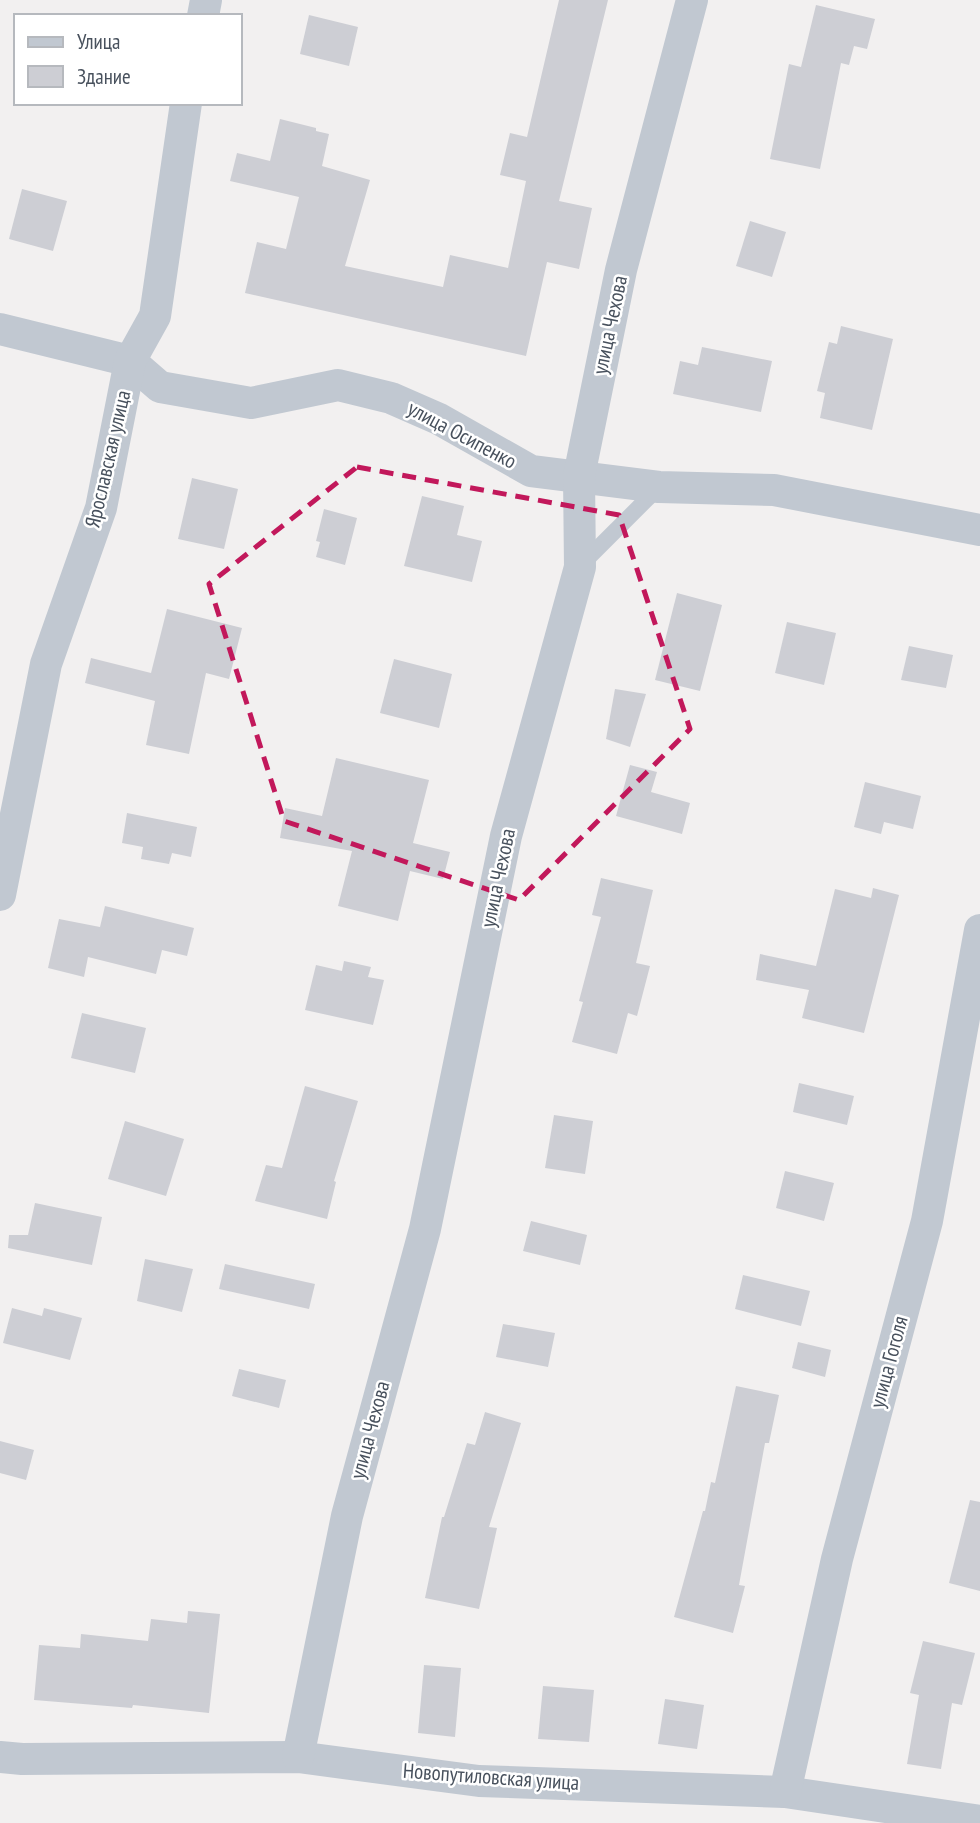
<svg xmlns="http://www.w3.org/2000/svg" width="980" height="1823" font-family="'PT Sans Narrow',sans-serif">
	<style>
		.building { fill: #cdced4 }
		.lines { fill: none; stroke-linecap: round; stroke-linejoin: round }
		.service { stroke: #c1c8d1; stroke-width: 16 }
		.minor { stroke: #c1c8d1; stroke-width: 32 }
		.marked { fill: none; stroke: #c2185b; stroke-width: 5; stroke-dasharray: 14 9; stroke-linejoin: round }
		.labels { text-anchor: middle; stroke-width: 5; stroke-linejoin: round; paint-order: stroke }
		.street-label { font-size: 21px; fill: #48515d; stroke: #fff }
	</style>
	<rect width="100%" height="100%" fill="#f2f0f0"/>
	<g class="building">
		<path d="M 559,0 L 608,0 L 559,201 L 592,208 L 579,269 L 547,262 L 526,356 L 245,293 L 257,242 L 286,249 L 299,197 L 230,181 L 237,153 L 270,161 L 280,119 L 316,128 L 316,131 L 329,134 L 322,166 L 370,180 L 345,266 L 443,287 L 450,255 L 508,268 L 526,181 L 500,175 L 510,133 L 527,137 Z"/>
		<path d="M 816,5 L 875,19 L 867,49 L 854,46 L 849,65 L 841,63 L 820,169 L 770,159 L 789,64 L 801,67 Z"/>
		<path d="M 309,15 L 358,27 L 349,66 L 300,54 Z"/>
		<path d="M 22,189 L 67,201 L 53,251 L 9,239 Z"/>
		<path d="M 750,221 L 786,232 L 772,277 L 736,266 Z"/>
		<path d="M 841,326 L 893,339 L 872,430 L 820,418 L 825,393 L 817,391 L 829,342 L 837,344 Z"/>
		<path d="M 702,347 L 772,361 L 761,412 L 673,394 L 680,361 L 698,365 Z"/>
		<path d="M 192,478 L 238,489 L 224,549 L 178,539 Z"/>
		<path d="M 422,496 L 464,506 L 457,535 L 482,541 L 472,582 L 404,566 Z"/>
		<path d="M 324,509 L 357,518 L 345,565 L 316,557 L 320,542 L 316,541 Z"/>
		<path d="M 677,593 L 722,605 L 700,691 L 655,680 Z"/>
		<path d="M 167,609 L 242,628 L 229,679 L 206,673 L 189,754 L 146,745 L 155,701 L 85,683 L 91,658 L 151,673 Z"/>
		<path d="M 787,622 L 836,633 L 824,685 L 775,673 Z"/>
		<path d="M 909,646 L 953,655 L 946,688 L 901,680 Z"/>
		<path d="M 394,659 L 452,674 L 439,728 L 380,713 Z"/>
		<path d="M 615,689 L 646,694 L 630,747 L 606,739 Z"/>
		<path d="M 336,758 L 429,780 L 413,843 L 450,852 L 443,879 L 410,871 L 398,921 L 338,906 L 352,851 L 280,838 L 285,808 L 322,816 Z"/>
		<path d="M 630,765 L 657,772 L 651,792 L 690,803 L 682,834 L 616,816 Z"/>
		<path d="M 865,782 L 921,796 L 913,829 L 884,822 L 881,834 L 854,827 Z"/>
		<path d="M 127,813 L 197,827 L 191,857 L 172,853 L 169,864 L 141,859 L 143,847 L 122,843 Z"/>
		<path d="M 601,878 L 653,890 L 636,963 L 650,966 L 637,1016 L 628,1013 L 617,1054 L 572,1042 L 583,1002 L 579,1001 L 601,917 L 592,915 Z"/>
		<path d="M 873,888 L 899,895 L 864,1033 L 802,1018 L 809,990 L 756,980 L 760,954 L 816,966 L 835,889 L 871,898 Z"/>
		<path d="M 105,906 L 194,928 L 187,956 L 162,950 L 156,974 L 88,957 L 84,977 L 48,968 L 59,919 L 100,927 Z"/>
		<path d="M 344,961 L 371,967 L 368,977 L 384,980 L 373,1025 L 305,1010 L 316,965 L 342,971 Z"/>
		<path d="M 82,1013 L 146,1028 L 135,1073 L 71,1058 Z"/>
		<path d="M 799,1083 L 854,1096 L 847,1125 L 793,1112 Z"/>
		<path d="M 305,1086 L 358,1101 L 334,1181 L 336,1182 L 327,1219 L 255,1201 L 266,1165 L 282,1168 Z"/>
		<path d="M 554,1115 L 593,1121 L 585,1174 L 545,1168 Z"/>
		<path d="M 125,1121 L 184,1139 L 166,1196 L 108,1179 Z"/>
		<path d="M 785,1171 L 834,1183 L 824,1221 L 776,1208 Z"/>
		<path d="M 35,1203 L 102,1217 L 92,1265 L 8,1248 L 9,1235 L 28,1235 Z"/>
		<path d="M 531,1221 L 587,1235 L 580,1265 L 523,1251 Z"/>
		<path d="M 145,1259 L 193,1269 L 182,1312 L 137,1301 Z"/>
		<path d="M 225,1264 L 315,1284 L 309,1309 L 219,1289 Z"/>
		<path d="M 743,1275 L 810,1291 L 801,1326 L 735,1309 Z"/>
		<path d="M 12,1308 L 42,1316 L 44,1308 L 82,1318 L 70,1360 L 3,1343 Z"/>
		<path d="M 503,1324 L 555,1333 L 548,1367 L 496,1357 Z"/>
		<path d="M 798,1342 L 831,1350 L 825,1377 L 792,1368 Z"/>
		<path d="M 239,1369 L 286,1380 L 279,1408 L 232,1396 Z"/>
		<path d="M 736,1386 L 779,1395 L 769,1443 L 765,1443 L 739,1585 L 745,1586 L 733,1633 L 674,1617 L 703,1511 L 705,1511 L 711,1482 L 715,1483 Z"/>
		<path d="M 485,1412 L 521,1423 L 489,1527 L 497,1528 L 479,1609 L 425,1598 L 442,1517 L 444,1517 L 467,1443 L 475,1445 Z"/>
		<path d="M 0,1441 L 34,1450 L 26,1480 L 0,1473 Z"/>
		<path d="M 970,1500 L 980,1502 L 980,1591 L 949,1583 Z"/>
		<path d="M 188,1611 L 220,1614 L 209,1713 L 133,1705 L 132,1708 L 34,1700 L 39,1645 L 80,1648 L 81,1634 L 148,1641 L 151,1619 L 187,1623 Z"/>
		<path d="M 923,1641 L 975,1653 L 962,1705 L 952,1703 L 941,1769 L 907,1764 L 919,1695 L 910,1693 Z"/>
		<path d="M 424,1665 L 461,1668 L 455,1737 L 418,1733 Z"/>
		<path d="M 543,1686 L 594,1690 L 589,1742 L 538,1739 Z"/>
		<path d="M 665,1699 L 704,1705 L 697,1749 L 658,1744 Z"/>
	</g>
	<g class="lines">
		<path class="service" d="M 581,565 L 659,487"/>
		<g class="minor">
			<path d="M 203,16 L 206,0"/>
			<path d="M 0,329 L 130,361 L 160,387 L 251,403 L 338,385 L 391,398 L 439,419 L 531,471 L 659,487 L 774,490 L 980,530"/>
			<path d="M 0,895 L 46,664 L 101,508 L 130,361 L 155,316 L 186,103"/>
			<path d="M 0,1757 L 22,1759 L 298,1757 L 479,1781 L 785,1792 L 980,1821"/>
			<path d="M 298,1757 L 347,1516 L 425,1229 L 506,836 L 580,567 L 579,476 L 621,270 L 692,0"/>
			<path d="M 785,1792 L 837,1559 L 927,1221 L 980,930"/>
		</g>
	</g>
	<path class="marked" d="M 357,467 L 619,515 L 690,729 L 519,900 L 284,821 L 209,584 Z"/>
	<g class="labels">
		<g class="street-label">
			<text transform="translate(610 325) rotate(-78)" y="7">улица Чехова</text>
			<text transform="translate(462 435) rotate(28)" y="7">улица Осипенко</text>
			<text transform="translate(108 459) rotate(-77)" y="7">Ярославская улица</text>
			<text transform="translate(498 878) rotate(-78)" y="7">улица Чехова</text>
			<text transform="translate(889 1362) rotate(-75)" y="7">улица Гоголя</text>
			<text transform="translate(370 1430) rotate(-75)" y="7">улица Чехова</text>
			<text transform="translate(491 1777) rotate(4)" y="7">Новопутиловская улица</text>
		</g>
	</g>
	<rect x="14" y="14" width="228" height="91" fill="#ffffff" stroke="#b6b9be" stroke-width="2"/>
	<rect x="28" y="37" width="35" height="10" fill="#c1c8d1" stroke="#b6b9be" stroke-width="2"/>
	<text x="77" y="49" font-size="21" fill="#48515d">Улица</text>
	<rect x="28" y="66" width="35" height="21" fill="#cdced4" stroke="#b6b9be" stroke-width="2"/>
	<text x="77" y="84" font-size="21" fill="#48515d">Здание</text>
</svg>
